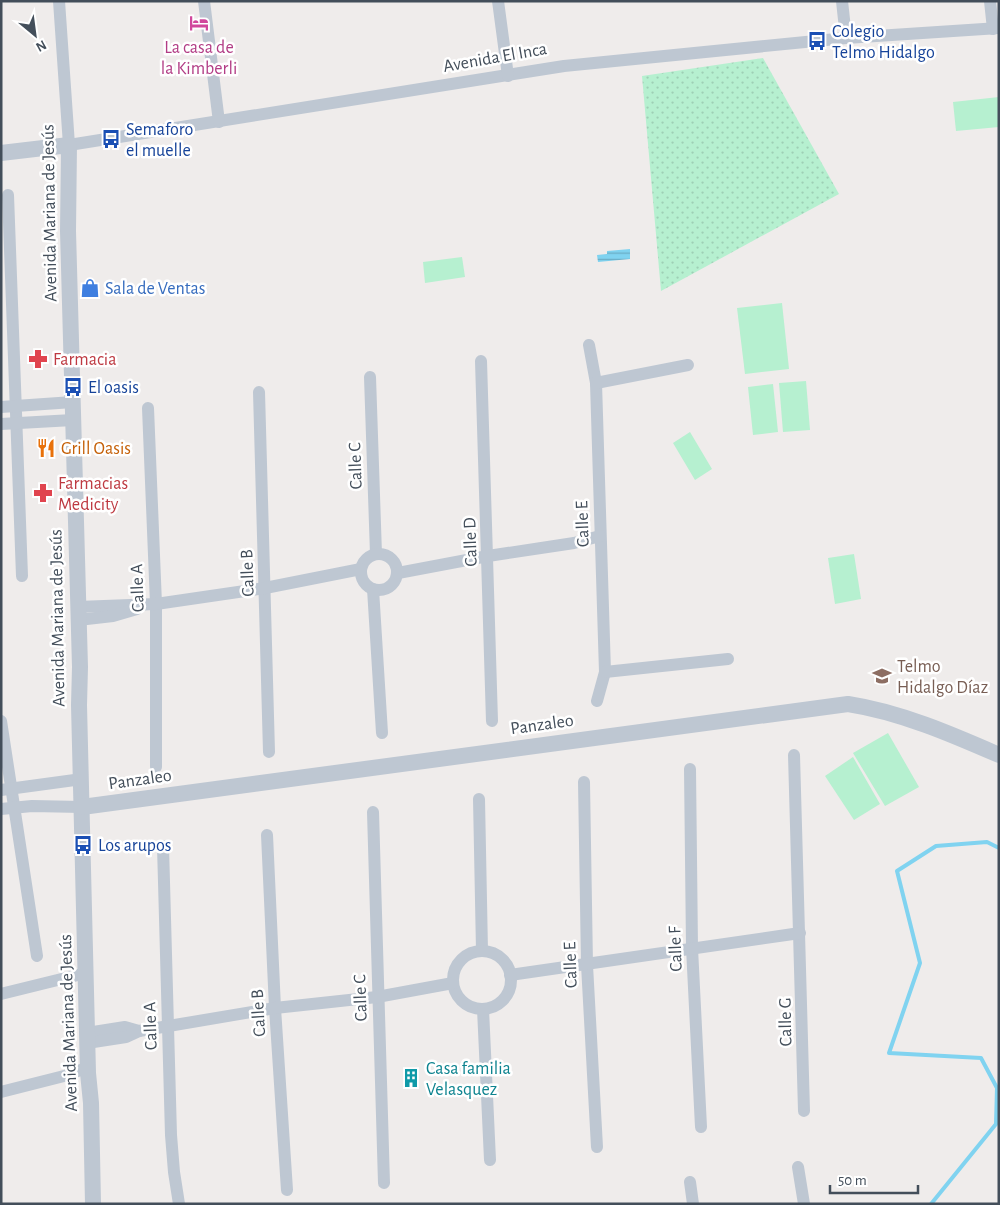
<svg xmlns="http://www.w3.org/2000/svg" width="1000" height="1205" font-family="'Alegreya Sans',sans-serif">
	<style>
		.grass { fill: url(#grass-dots) }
		.garden { fill: #b6f0d0 }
		.water { fill: url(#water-rules) }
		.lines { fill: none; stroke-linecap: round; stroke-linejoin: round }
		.stream { stroke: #80d3f0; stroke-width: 4 }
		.minor { stroke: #bec7d2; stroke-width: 12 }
		.tertiary { stroke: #bec7d2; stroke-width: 16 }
		.labels { text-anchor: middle; stroke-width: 5; stroke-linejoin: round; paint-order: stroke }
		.transit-label { font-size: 18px; fill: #164399; stroke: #fff; text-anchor: start }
		.hotel-label { font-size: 18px; fill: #b23c85; stroke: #fff }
		.street-label { font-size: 18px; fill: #434e5a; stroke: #fff }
		.shop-label { font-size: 18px; fill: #366cbe; stroke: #fff; text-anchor: start }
		.health-label { font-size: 18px; fill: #be3a42; stroke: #fff; text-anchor: start }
		.food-label { font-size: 18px; fill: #c56008; stroke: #fff; text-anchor: start }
		.education-label { font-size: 18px; fill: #785e54; stroke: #fff; text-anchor: start }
		.culture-label { font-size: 18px; fill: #0d838f; stroke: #fff; text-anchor: start }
	</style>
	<defs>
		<pattern id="grass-dots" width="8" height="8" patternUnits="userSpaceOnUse" patternTransform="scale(1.25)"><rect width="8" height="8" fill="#b6f0d0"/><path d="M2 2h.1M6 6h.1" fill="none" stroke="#9ecfb5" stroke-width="1.8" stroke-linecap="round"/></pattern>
		<pattern id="water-rules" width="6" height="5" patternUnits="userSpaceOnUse" patternTransform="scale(1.25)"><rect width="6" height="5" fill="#80d3f0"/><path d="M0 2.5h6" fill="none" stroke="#6aadc5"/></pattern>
	</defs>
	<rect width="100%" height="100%" fill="#efeceb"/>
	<path class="grass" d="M 763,58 L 839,194 L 661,291 L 642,76 Z"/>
	<g class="garden">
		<path d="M 999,97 L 999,127 L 956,131 L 953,102 Z"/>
		<path d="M 462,257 L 465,277 L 425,283 L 423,262 Z"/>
		<path d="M 782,303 L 789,369 L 745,374 L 737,308 Z"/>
		<path d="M 806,381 L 810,430 L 783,432 L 779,383 Z"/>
		<path d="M 773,384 L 778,432 L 753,435 L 748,387 Z"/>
		<path d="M 690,432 L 712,469 L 695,480 L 673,443 Z"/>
		<path d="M 854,554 L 861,599 L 835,604 L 828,558 Z"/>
		<path d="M 888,733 L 919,787 L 885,806 L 853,753 Z"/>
		<path d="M 853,757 L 880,804 L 854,820 L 825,776 Z"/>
	</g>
	<path class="water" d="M 630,249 L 630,259 L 598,262 L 597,255 L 607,254 L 607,251 Z"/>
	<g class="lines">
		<path class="stream" d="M 931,1204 L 996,1124 L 997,1088 L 981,1058 L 889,1053 L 920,963 L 897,871 L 936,846 L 987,842 L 999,848"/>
		<g class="minor">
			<path d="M 59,1 L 69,145 L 564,66 L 846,38 L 999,28"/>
			<path d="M 204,1 L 219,122"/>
			<path d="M 498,1 L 508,76"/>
			<path d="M 842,1 L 846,38"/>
			<path d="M 990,1 L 993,29"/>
			<path d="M 8,195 L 22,576"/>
			<path d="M 589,345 L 596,383 L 605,672 L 597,701"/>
			<path d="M 481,361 L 492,721"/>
			<path d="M 370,377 L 376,554"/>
			<path d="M 596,383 L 688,365"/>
			<path d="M 259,392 L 269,752"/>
			<path d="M 1,407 L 73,402"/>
			<path d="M 148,408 L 156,604 L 156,767"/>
			<path d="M 1,424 L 73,420"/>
			<circle cx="379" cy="572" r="18"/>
			<path d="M 398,573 L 488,556 L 574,543 L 600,536"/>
			<path d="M 373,589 L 382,733"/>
			<path d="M 78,607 L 156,604 L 265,588 L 361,569"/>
			<path d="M 78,620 L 113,616 L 137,609"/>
			<path d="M 605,672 L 728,659"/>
			<path d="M 1,721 L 37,956"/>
			<path d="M 794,755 L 804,1111"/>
			<path d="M 690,769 L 692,948 L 701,1127"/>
			<path d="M 584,782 L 587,965 L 597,1147"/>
			<path d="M 1,790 L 82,779"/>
			<path d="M 479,799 L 482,951"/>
			<path d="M 1,809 L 32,806 L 82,807"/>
			<path d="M 373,812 L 384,1183"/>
			<path d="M 267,835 L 275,1008 L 287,1190"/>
			<path d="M 163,846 L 171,1135 L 174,1172 L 179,1204"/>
			<circle cx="482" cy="980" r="29"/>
			<path d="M 510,975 L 800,933"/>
			<path d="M 1,994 L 86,973"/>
			<path d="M 483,1009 L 490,1160"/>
			<path d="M 87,1033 L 125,1027 L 139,1031"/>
			<path d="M 87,1043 L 126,1037 L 139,1031 L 275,1008 L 377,997 L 453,983"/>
			<path d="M 1,1092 L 68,1075 L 88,1067"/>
			<path d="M 798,1167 L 804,1204"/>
			<path d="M 690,1182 L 693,1204"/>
		</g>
		<g class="tertiary">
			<path d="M 1,153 L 69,145 L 68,231 L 80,667 L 79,705 L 88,1073 L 91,1103 L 93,1204"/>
			<path d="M 82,807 L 848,704 C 900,712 951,734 999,755"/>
		</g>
	</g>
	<defs>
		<g id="hotel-bare" transform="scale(1.5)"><path d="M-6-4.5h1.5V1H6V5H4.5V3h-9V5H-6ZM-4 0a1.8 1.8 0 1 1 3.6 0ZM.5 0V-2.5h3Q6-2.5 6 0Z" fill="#d1479c" stroke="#fff" stroke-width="2.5" paint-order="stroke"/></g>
		<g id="bus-bare" transform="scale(1.5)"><path d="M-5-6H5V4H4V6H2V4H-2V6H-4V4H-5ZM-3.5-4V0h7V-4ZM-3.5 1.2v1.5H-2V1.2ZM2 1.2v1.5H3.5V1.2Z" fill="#1a4fb4" stroke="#fff" stroke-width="2.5" paint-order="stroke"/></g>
		<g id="shop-bare" transform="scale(1.5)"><path d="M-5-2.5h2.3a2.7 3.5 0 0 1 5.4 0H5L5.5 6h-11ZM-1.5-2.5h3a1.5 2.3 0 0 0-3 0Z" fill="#3f7fe0" stroke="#fff" stroke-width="2.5" paint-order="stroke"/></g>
		<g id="pharmacy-bare" transform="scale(1.5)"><path d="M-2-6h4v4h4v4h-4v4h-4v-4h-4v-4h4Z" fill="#e0444e" stroke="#fff" stroke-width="2.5" paint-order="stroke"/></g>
		<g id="restaurant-bare" transform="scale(1.5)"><path d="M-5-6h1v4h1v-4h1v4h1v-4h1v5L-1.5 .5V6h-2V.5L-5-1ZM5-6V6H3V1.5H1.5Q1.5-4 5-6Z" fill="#e8710a" stroke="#fff" stroke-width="2.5" paint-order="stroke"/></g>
		<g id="school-bare" transform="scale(1.5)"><path d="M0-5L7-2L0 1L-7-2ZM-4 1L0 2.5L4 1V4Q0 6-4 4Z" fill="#8d6e63" stroke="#fff" stroke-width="2.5" paint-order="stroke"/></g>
		<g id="building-bare" transform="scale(1.5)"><path d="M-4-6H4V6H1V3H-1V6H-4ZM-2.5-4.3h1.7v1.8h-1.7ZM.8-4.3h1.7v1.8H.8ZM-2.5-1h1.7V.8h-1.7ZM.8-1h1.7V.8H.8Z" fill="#0f9aa8" stroke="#fff" stroke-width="2.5" paint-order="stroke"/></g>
	</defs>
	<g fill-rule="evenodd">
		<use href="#hotel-bare" x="199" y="23"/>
		<use href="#bus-bare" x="817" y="41"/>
		<use href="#bus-bare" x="111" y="139"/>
		<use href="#shop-bare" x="90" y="288"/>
		<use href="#pharmacy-bare" x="38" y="359"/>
		<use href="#bus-bare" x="73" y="387"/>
		<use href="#restaurant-bare" x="46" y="448"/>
		<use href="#pharmacy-bare" x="43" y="493"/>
		<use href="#school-bare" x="882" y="676"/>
		<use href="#bus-bare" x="83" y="845"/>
		<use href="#building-bare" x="411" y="1078"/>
	</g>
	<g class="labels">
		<g class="transit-label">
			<text x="832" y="37">Colegio<tspan x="832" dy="21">Telmo Hidalgo</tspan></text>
			<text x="126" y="135">Semaforo<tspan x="126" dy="21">el muelle</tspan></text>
			<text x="88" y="393">El oasis</text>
			<text x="98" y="851">Los arupos</text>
		</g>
		<g class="hotel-label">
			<text x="199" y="53">La casa de<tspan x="199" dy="21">la Kimberli</tspan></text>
		</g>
		<g class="street-label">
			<text transform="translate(495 57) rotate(-10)" y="6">Avenida El Inca</text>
			<text transform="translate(49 213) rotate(-91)" y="6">Avenida Mariana de Jesús</text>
			<text transform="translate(355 466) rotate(-92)" y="6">Calle C</text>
			<text transform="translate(582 524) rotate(-92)" y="6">Calle E</text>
			<text transform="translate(470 542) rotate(-92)" y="6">Calle D</text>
			<text transform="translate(247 573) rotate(-92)" y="6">Calle B</text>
			<text transform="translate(137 588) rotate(-92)" y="6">Calle A</text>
			<text transform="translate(57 618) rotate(-91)" y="6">Avenida Mariana de Jesús</text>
			<text transform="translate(542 724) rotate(-8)" y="6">Panzaleo</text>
			<text transform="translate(140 779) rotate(-8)" y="6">Panzaleo</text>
			<text transform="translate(675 949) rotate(-92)" y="6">Calle F</text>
			<text transform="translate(570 965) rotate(-92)" y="6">Calle E</text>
			<text transform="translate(360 998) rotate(-92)" y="6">Calle C</text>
			<text transform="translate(258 1013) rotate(-93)" y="6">Calle B</text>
			<text transform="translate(785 1022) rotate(-91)" y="6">Calle G</text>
			<text transform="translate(68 1023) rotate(-92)" y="6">Avenida Mariana de Jesús</text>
			<text transform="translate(150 1026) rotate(-92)" y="6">Calle A</text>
		</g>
		<g class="shop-label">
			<text x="105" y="294">Sala de Ventas</text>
		</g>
		<g class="health-label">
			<text x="53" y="365">Farmacia</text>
			<text x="58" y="489">Farmacias<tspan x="58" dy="21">Medicity</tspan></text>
		</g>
		<g class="food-label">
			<text x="61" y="454">Grill Oasis</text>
		</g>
		<g class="education-label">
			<text x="897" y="672">Telmo<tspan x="897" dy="21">Hidalgo Díaz</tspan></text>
		</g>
		<g class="culture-label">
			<text x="426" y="1074">Casa familia<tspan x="426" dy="21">Velasquez</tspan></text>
		</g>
	</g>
	<rect width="1000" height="1205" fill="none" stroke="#434e5a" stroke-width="5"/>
	<g transform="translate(35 35) rotate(151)" stroke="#ffffff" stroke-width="4" paint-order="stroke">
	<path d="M0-4L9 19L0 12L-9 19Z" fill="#434e5a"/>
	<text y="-8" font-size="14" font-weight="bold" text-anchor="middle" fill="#434e5a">N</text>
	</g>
	<path d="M830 1185v8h88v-8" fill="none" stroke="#434e5a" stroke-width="2.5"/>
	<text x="838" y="1185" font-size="15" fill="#434e5a" stroke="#ffffff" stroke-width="4" paint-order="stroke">50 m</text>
</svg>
